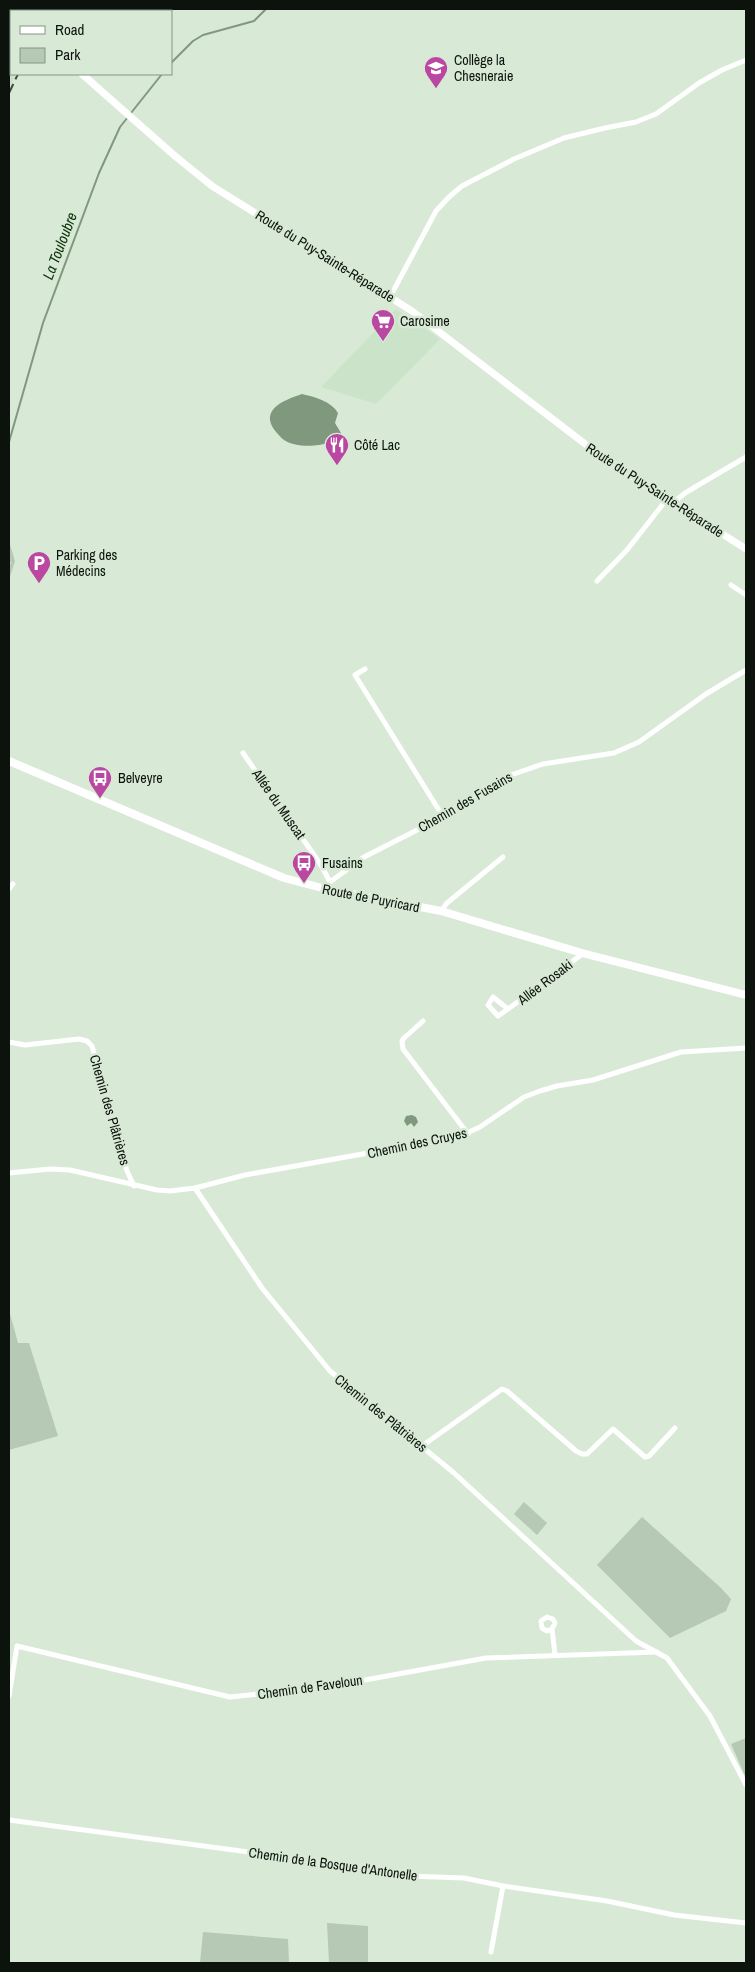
<svg xmlns="http://www.w3.org/2000/svg" width="755" height="1972" font-family="'Archivo Narrow',sans-serif">
	<style>
		.built { fill: #cbe4c9 }
		.green { fill: #b6c9b4 }
		.water { fill: #80997e }
		.lines { fill: none; stroke-linecap: round; stroke-linejoin: round }
		.stream { stroke: #80997e; stroke-width: 2 }
		.minor { stroke: #fff; stroke-width: 5 }
		.tertiary { stroke: #fff; stroke-width: 7 }
		.secondary { stroke: #fff; stroke-width: 8 }
		.rail { stroke: #404a3f; stroke-width: 2; stroke-dasharray: 10 5; stroke-linecap: butt }
		.labels { text-anchor: middle; stroke-width: 5; stroke-linejoin: round; paint-order: stroke }
		.poi-label { font-size: 14px; fill: #0c130c; stroke: #d8ead6; text-anchor: start }
		.street-label { font-size: 14px; fill: #0c130c; stroke: #d8ead6 }
		.water-label { font-size: 15px; font-style: italic; fill: #0c330b; stroke: #d8ead6 }
	</style>
	<rect width="100%" height="100%" fill="#d8ead6"/>
	<g class="built">
		<path d="M 11,49 L 11,74 L 16,74 L 9,90 L 9,55 Z"/>
		<path d="M 396,309 L 440,339 L 376,404 L 321,387 Z"/>
	</g>
	<g class="green">
		<path d="M 9,541 L 15,561 L 9,580 L 9,566 L 11,563 L 9,560 Z"/>
		<path d="M 9,1310 L 18,1343 L 29,1343 L 58,1436 L 9,1450 Z"/>
		<path d="M 524,1502 L 547,1523 L 537,1535 L 514,1514 Z"/>
		<path d="M 642,1517 L 721,1588 L 731,1599 L 726,1611 L 670,1638 L 597,1565 Z"/>
		<path d="M 746,1738 L 746,1778 L 731,1744 Z"/>
		<path d="M 327,1923 L 368,1926 L 368,1963 L 329,1963 Z"/>
		<path d="M 203,1932 L 288,1939 L 289,1963 L 200,1963 Z"/>
	</g>
	<g class="water">
		<path d="M 302,394 C 315,397 331,401 338,413 L 335,423 L 341,433 C 335,448 296,449 284,440 C 281,438 278,434 276,432 C 258,410 284,400 302,394 Z"/>
		<path d="M 412,1115 L 416,1117 L 418,1122 L 414,1127 L 411,1123 L 407,1126 L 404,1121 L 406,1116 Z"/>
	</g>
	<g class="lines">
		<g class="stream">
			<path d="M 171,63 L 193,41 L 203,35 L 254,21 L 266,9"/>
			<path d="M 131,113 L 162,74"/>
			<path d="M 9,442 L 43,323 L 99,173 L 120,127 L 128,117"/>
		</g>
		<g class="minor">
			<path d="M 9,45 L 11,39"/>
			<path d="M 390,297 L 436,211 L 449,197 L 462,186 L 514,159 L 564,138 L 605,128 L 636,122 L 656,114 L 699,83 L 722,70 L 746,60"/>
			<path d="M 673,503 L 685,493 L 746,457"/>
			<path d="M 597,581 L 627,550 L 667,499"/>
			<path d="M 731,585 L 746,595"/>
			<path d="M 365,669 L 355,675 L 442,815"/>
			<path d="M 243,753 L 321,865 L 330,882"/>
			<path d="M 9,889 L 13,884"/>
			<path d="M 326,889 L 330,882 L 364,857 L 427,825 L 511,775 L 543,764 L 614,753 L 639,742 L 706,694 L 746,670"/>
			<path d="M 441,911 L 447,903 L 503,857"/>
			<path d="M 508,1009 L 493,997 L 488,1005 L 498,1016 L 508,1009 L 581,955 L 582,953"/>
			<path d="M 423,1021 L 404,1038 L 402,1041 L 403,1049 L 468,1134"/>
			<path d="M 9,1042 L 25,1045 L 79,1039 L 87,1041 L 92,1046 L 127,1171 L 134,1186"/>
			<path d="M 9,1173 L 50,1169 L 70,1170 L 157,1190 L 170,1191 L 195,1188 L 245,1175 L 458,1137 L 480,1127 L 524,1097 L 540,1091 L 557,1086 L 593,1080 L 681,1052 L 746,1048"/>
			<path d="M 195,1188 L 262,1288 L 330,1371 L 454,1473 L 636,1641 L 667,1658 L 710,1716 L 746,1785"/>
			<path d="M 422,1446 L 502,1389 L 507,1391 L 576,1451 L 582,1454 L 587,1454 L 613,1429 L 645,1457 L 649,1456 L 675,1428"/>
			<path d="M 547,1617 L 553,1619 L 555,1623 L 552,1629 L 547,1631 L 542,1628 L 541,1621 Z"/>
			<path d="M 552,1629 L 555,1655"/>
			<path d="M 9,1696 L 17,1646 L 230,1697 L 332,1686 L 486,1658 L 657,1652"/>
			<path d="M 9,1820 L 263,1854 L 407,1876 L 464,1878 L 503,1886 L 607,1901 L 674,1915 L 746,1923"/>
			<path d="M 491,1952 L 503,1886"/>
		</g>
		<g class="tertiary">
			<path d="M 9,19 L 11,20"/>
			<path d="M 82,74 L 175,156 L 212,186 L 412,311 L 606,460 L 746,549"/>
		</g>
		<path class="secondary" d="M 9,761 L 284,878 L 326,889 L 441,911 L 582,953 L 746,995"/>
		<g class="rail">
			<path d="M 51,11 L 52,9"/>
			<path d="M 9,93 L 18,74"/>
		</g>
	</g>
	<defs>
		<g id="school-pin" transform="scale(1.25)"><path d="M0 17L-7.5 6A9.5 9.5 0 1 1 7.5 6Z" fill="#ba47a1" stroke="#d8ead6"/><path d="M0-5L7-2L0 1L-7-2ZM-4 1L0 2.5L4 1V4Q0 6-4 4Z" fill="#fff"/></g>
		<g id="supermarket-pin" transform="scale(1.25)"><path d="M0 17L-7.5 6A9.5 9.5 0 1 1 7.5 6Z" fill="#ba47a1" stroke="#d8ead6"/><path d="M-6-5.5h2.5l.6 2H6L4.5 2H-2.5L-4.4-4H-6ZM-1.5 3.2a1.3 1.3 0 1 0 .1 0ZM3 3.2a1.3 1.3 0 1 0 .1 0Z" fill="#fff"/></g>
		<g id="restaurant-pin" transform="scale(1.25)"><path d="M0 17L-7.5 6A9.5 9.5 0 1 1 7.5 6Z" fill="#ba47a1" stroke="#d8ead6"/><path d="M-5-6h1v4h1v-4h1v4h1v-4h1v5L-1.5 .5V6h-2V.5L-5-1ZM5-6V6H3V1.5H1.5Q1.5-4 5-6Z" fill="#fff"/></g>
		<g id="parking-pin" transform="scale(1.25)"><path d="M0 17L-7.5 6A9.5 9.5 0 1 1 7.5 6Z" fill="#ba47a1" stroke="#d8ead6"/><path d="M-3.5-5.5H1a3.5 3.5 0 0 1 0 7H-1V5.5H-3.5ZM-1-3.4V-.6H.8a1.4 1.4 0 0 0 0-2.8Z" fill="#fff"/></g>
		<g id="bus-pin" transform="scale(1.25)"><path d="M0 17L-7.5 6A9.5 9.5 0 1 1 7.5 6Z" fill="#ba47a1" stroke="#d8ead6"/><path d="M-5-6H5V4H4V6H2V4H-2V6H-4V4H-5ZM-3.5-4V0h7V-4ZM-3.5 1.2v1.5H-2V1.2ZM2 1.2v1.5H3.5V1.2Z" fill="#fff"/></g>
	</defs>
	<g fill-rule="evenodd">
		<use href="#school-pin" x="436" y="68"/>
		<use href="#supermarket-pin" x="383" y="321"/>
		<use href="#restaurant-pin" x="337" y="445"/>
		<use href="#parking-pin" x="39" y="563"/>
		<use href="#bus-pin" x="100" y="778"/>
		<use href="#bus-pin" x="304" y="863"/>
	</g>
	<g class="labels">
		<g class="poi-label">
			<text x="454" y="65">Collège la<tspan x="454" dy="16">Chesneraie</tspan></text>
			<text x="400" y="326">Carosime</text>
			<text x="354" y="450">Côté Lac</text>
			<text x="56" y="560">Parking des<tspan x="56" dy="16">Médecins</tspan></text>
			<text x="118" y="783">Belveyre</text>
			<text x="322" y="868">Fusains</text>
		</g>
		<g class="street-label">
			<text transform="translate(325 256) rotate(32)" y="5">Route du Puy-Sainte-Réparade</text>
			<text transform="translate(655 490) rotate(33)" y="5">Route du Puy-Sainte-Réparade</text>
			<text transform="translate(465 802) rotate(-30)" y="5">Chemin des Fusains</text>
			<text transform="translate(279 804) rotate(55)" y="5">Allée du Muscat</text>
			<text transform="translate(371 898) rotate(11)" y="5">Route de Puyricard</text>
			<text transform="translate(545 982) rotate(-37)" y="5">Allée Rosaki</text>
			<text transform="translate(110 1110) rotate(74)" y="5">Chemin des Plâtrières</text>
			<text transform="translate(417 1143) rotate(-12)" y="5">Chemin des Cruyes</text>
			<text transform="translate(381 1413) rotate(39)" y="5">Chemin des Plâtrières</text>
			<text transform="translate(310 1687) rotate(-8)" y="5">Chemin de Faveloun</text>
			<text transform="translate(333 1864) rotate(8)" y="5">Chemin de la Bosque d'Antonelle</text>
		</g>
		<g class="water-label">
			<text transform="translate(60 246) rotate(-69)" y="5">La Touloubre</text>
		</g>
	</g>
	<rect width="755" height="1972" fill="none" stroke="#0c130c" stroke-width="20"/>
	<rect x="10" y="10" width="162" height="65" fill="#d8ead6" stroke="#869485"/>
	<rect x="20" y="26" width="25" height="8" fill="#ffffff" stroke="#869485"/>
	<text x="55" y="35" font-size="15" fill="#0c130c">Road</text>
	<rect x="20" y="48" width="25" height="15" fill="#b6c9b4" stroke="#869485"/>
	<text x="55" y="60" font-size="15" fill="#0c130c">Park</text>
</svg>
